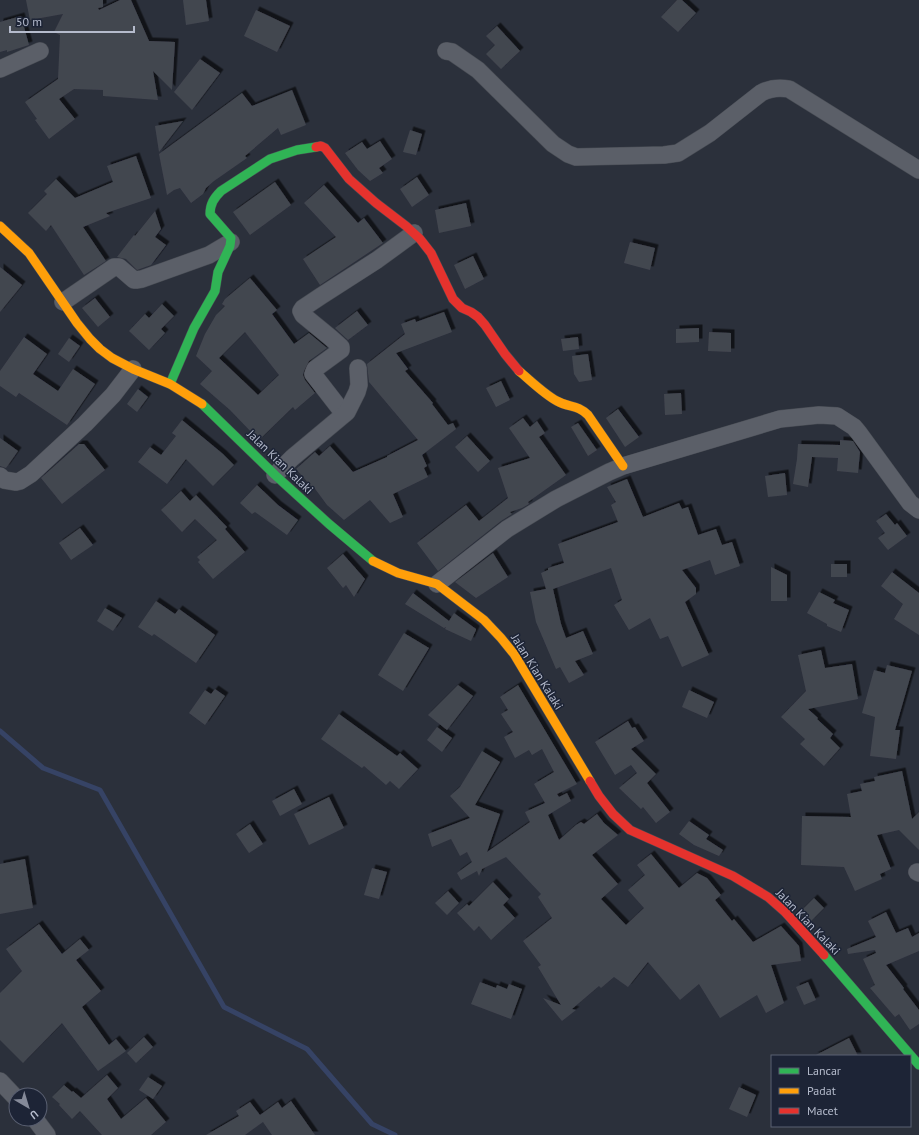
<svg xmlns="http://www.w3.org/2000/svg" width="919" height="1135" font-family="'PT Sans',sans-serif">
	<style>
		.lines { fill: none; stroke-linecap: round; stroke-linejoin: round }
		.stream { stroke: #364365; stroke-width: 5 }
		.building { fill: #434650; fill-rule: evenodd; filter: url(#shadow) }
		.street-casing { stroke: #474b53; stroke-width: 18 }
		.fast-casing { stroke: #474b53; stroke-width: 10 }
		.slow-casing { stroke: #474b53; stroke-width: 10 }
		.jam-casing { stroke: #474b53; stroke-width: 10 }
		.street { stroke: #5b5f68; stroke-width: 17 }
		.fast { stroke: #30b455; stroke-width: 9 }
		.slow { stroke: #ff9f0a; stroke-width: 9 }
		.jam { stroke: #e5322d; stroke-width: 9 }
		.labels { text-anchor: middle; stroke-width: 3; stroke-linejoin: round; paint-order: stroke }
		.street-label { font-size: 12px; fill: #b5bbcc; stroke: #1d2436 }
	</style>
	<defs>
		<filter id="shadow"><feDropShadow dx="3.5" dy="-3.5" stdDeviation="0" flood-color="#0009"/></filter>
	</defs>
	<rect width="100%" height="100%" fill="#2b303b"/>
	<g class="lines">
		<path class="stream" d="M 0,731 L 43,768 L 100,790 L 224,1007 L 307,1049 L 372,1124 L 395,1135"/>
	</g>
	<g class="building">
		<path d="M 26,0 L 103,0 L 103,7 L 98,8 L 99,10 L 120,0 L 131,0 L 149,41 L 175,42 L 172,90 L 153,71 L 158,100 L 103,96 L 103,90 L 74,89 L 59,99 L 75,119 L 49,139 L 35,120 L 37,119 L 25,102 L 58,79 L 60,35 L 54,32 L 63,14 L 30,20 Z"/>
		<path d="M 183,0 L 206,0 L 209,21 L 186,25 Z"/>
		<path d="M 677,0 L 682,0 L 696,13 L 678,32 L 661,17 Z"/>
		<path d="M 256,10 L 290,26 L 277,52 L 244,36 Z"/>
		<path d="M 21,16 L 29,45 L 7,52 L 7,50 L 0,52 L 0,22 Z"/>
		<path d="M 497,26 L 520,51 L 501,69 L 486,54 L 495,45 L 486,36 Z"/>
		<path d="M 200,59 L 220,73 L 192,110 L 174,92 Z"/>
		<path d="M 292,90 L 306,125 L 281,135 L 278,128 L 245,156 L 247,158 L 214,181 L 206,188 L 203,194 L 191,203 L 180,188 L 174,190 L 167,195 L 159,154 L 242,93 L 252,106 Z"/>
		<path d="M 183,121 L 159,152 L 155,126 Z"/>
		<path d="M 410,130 L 422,134 L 416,155 L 403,152 Z"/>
		<path d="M 380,141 L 392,159 L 379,168 L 383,173 L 370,181 L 358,170 L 345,153 L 362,142 L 367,149 Z"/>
		<path d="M 136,156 L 151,198 L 106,213 L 110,216 L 83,227 L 106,261 L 84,275 L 51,225 L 46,231 L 28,213 L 47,194 L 44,191 L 56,179 L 75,198 L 113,182 L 107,166 Z"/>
		<path d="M 417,177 L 429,195 L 412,207 L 400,189 Z"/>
		<path d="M 275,182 L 291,205 L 250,235 L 233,212 Z"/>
		<path d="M 324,185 L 358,223 L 364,218 L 383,243 L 320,285 L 303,259 L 336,237 L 304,203 Z"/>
		<path d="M 466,203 L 471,226 L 439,233 L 435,210 Z"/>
		<path d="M 155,211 L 161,229 L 155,237 L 166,245 L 151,265 L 137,270 L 126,259 L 117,257 L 134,235 L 135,236 Z"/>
		<path d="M 630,242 L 655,248 L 650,270 L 624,263 Z"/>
		<path d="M 473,256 L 484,279 L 465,289 L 454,265 Z"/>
		<path d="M 0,267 L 22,285 L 0,312 Z"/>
		<path d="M 250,278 L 277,310 L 272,314 L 294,344 L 309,333 L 327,348 L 309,361 L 304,371 L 303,375 L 305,380 L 315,393 L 295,410 L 293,407 L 259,440 L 230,410 L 200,384 L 212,371 L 196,356 L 205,334 L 216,315 L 225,306 L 222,304 L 225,299 ZM 245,332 L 279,375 L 258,395 L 219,358 Z"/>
		<path d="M 95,298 L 110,317 L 98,327 L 82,308 Z"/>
		<path d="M 162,304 L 174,316 L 161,329 L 165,333 L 149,350 L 129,331 L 145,314 L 149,318 Z"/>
		<path d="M 357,311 L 368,325 L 348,340 L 335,328 Z"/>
		<path d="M 444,312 L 452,332 L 396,353 L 408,369 L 405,371 L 433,403 L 432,404 L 448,425 L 453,423 L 456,429 L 422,455 L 427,466 L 424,468 L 428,477 L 393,494 L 403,517 L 390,523 L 370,500 L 344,520 L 327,505 L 313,486 L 312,487 L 296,469 L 315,452 L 319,456 L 330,446 L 353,472 L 387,457 L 387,456 L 418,440 L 369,382 L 367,364 L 405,334 L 401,324 L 415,319 L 416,322 Z"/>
		<path d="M 699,328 L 699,342 L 676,343 L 676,329 Z"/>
		<path d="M 709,332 L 731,333 L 731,352 L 708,351 Z"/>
		<path d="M 24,337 L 47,354 L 33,374 L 58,391 L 73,369 L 95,384 L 67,425 L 19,393 L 16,397 L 0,386 L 0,371 Z"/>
		<path d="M 578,337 L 579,349 L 563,351 L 561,339 Z"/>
		<path d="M 69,338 L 80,346 L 69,362 L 58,354 Z"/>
		<path d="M 588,354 L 592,380 L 579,382 L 574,374 L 572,356 Z"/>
		<path d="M 501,381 L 510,400 L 496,407 L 486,388 Z"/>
		<path d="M 138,389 L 148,397 L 137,412 L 127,404 Z"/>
		<path d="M 681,393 L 682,414 L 665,415 L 664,394 Z"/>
		<path d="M 618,409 L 639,437 L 625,447 L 606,418 Z"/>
		<path d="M 523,418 L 530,427 L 537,421 L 545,433 L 539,437 L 566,475 L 528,502 L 529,504 L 522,508 L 510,512 L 512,514 L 501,521 L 438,571 L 417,543 L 466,505 L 479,521 L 508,498 L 498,468 L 530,458 L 509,428 Z"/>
		<path d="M 182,420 L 223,454 L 234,465 L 213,486 L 186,459 L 167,484 L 138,462 L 150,447 L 161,455 L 176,436 L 172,433 Z"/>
		<path d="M 578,423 L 597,450 L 588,456 L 571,427 Z"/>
		<path d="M 467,436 L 490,461 L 478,472 L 455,447 Z"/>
		<path d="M 0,438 L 18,451 L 6,468 L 0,466 Z"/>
		<path d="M 840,440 L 853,441 L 860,452 L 858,473 L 837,471 L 838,458 L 812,457 L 808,487 L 793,484 L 797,459 L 798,444 L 840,445 Z"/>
		<path d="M 79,444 L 84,444 L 105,470 L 62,504 L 41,478 Z"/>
		<path d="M 785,473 L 787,495 L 768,497 L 765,476 Z"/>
		<path d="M 627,479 L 643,517 L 679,503 L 682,509 L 688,507 L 698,535 L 716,529 L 722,545 L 732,542 L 740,566 L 715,575 L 710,560 L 682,570 L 696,588 L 696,594 L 685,602 L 709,655 L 682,667 L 668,636 L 660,639 L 650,618 L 629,630 L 614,605 L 622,600 L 611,568 L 553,589 L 561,624 L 566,638 L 583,631 L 593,654 L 575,661 L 584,675 L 569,683 L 560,667 L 556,669 L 536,622 L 530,592 L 546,589 L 541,573 L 548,570 L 548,568 L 564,563 L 558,544 L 618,522 L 611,505 L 616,502 L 607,487 Z"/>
		<path d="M 257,485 L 278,505 L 298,520 L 287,535 L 255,512 L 252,514 L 240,503 Z"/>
		<path d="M 181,491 L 190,501 L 196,495 L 227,527 L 225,529 L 245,552 L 213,579 L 198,562 L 200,560 L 197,557 L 217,540 L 195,519 L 182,532 L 161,510 Z"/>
		<path d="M 886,514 L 895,525 L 897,523 L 907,536 L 888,550 L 878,538 L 885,533 L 876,521 Z"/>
		<path d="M 80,528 L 93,545 L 71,560 L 59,543 Z"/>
		<path d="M 493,553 L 508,577 L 476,598 L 455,582 Z"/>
		<path d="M 343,554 L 365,579 L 354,597 L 346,585 L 343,588 L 327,568 Z"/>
		<rect x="831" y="564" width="16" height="13"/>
		<path d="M 771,567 L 787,575 L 787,601 L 771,601 Z"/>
		<path d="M 892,572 L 919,593 L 919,635 L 894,619 L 903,604 L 881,586 Z"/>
		<path d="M 819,592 L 835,600 L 833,603 L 849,610 L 841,632 L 827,626 L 827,624 L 807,613 Z"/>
		<path d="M 413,593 L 449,621 L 454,613 L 476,629 L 476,630 L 471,641 L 445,629 L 446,627 L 444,628 L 405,604 Z"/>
		<path d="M 156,601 L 175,614 L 179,609 L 215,635 L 196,663 L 154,634 L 152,636 L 138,627 Z"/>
		<path d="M 105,608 L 122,618 L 113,631 L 97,621 Z"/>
		<path d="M 404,633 L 429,648 L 403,691 L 378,675 Z"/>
		<path d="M 821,650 L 825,668 L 852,664 L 858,699 L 808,709 L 818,718 L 817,719 L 833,734 L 830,738 L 840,748 L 824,766 L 800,744 L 805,739 L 781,717 L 806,691 L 798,655 Z"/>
		<path d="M 887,665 L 912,671 L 895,730 L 900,730 L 896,759 L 870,756 L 875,717 L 862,713 L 874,670 L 885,673 Z"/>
		<path d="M 458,685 L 473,696 L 447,730 L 428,715 Z"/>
		<path d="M 518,685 L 577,784 L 557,794 L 559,797 L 567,793 L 571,801 L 548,815 L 559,840 L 576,825 L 581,822 L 584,824 L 597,814 L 604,823 L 618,835 L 592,855 L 618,884 L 601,899 L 626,925 L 644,908 L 628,890 L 645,875 L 637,865 L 651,854 L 679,888 L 697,873 L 707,878 L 721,895 L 715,900 L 732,921 L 734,919 L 753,942 L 781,926 L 799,946 L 801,961 L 771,965 L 784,1003 L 766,1013 L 757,995 L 720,1018 L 699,984 L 680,1000 L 648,962 L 628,987 L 614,977 L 601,988 L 599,986 L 572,1009 L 576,1010 L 562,1021 L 543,998 L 561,1005 L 538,967 L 541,965 L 523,941 L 552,918 L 538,897 L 541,894 L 506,857 L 482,869 L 479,876 L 477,871 L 461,880 L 457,873 L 472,862 L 467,852 L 460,856 L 451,839 L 432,847 L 428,834 L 470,818 L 450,796 L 460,787 L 482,751 L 500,762 L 475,805 L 500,814 L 487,852 L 530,822 L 525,812 L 545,803 L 534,784 L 554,772 L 542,749 L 532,755 L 529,750 L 515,758 L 504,737 L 513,732 L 501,714 L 508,710 L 500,697 Z"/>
		<path d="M 215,689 L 225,696 L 205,725 L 189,713 L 205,690 L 211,694 Z"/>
		<path d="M 689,690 L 714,702 L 707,718 L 682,707 Z"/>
		<path d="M 339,714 L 397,756 L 400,753 L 418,769 L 399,789 L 390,781 L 386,785 L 364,766 L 362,768 L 321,739 Z"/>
		<path d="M 628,721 L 632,728 L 635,727 L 644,741 L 631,749 L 656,774 L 647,783 L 670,812 L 656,823 L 643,807 L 641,809 L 619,788 L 637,773 L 631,765 L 615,775 L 595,742 Z"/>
		<path d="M 437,727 L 452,738 L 442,752 L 427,740 Z"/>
		<path d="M 902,771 L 912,819 L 919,812 L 919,850 L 899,830 L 877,835 L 891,869 L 880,874 L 882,879 L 855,891 L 844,867 L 801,865 L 802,816 L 851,817 L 847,794 L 862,791 L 860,784 L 875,781 L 874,777 Z"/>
		<path d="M 294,789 L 302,804 L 280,816 L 272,801 Z"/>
		<path d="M 329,797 L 344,828 L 309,845 L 294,814 Z"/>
		<path d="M 689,821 L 709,835 L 706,839 L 723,850 L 719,856 L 694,845 L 679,834 Z"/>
		<path d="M 250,824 L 263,844 L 249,853 L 236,834 Z"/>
		<path d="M 25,859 L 33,908 L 0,914 L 0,864 Z"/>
		<path d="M 372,868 L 387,872 L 379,899 L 364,895 Z"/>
		<path d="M 493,882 L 509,899 L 503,905 L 515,918 L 491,940 L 479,926 L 474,931 L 457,913 L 467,904 L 469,906 Z"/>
		<path d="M 448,891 L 459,903 L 447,915 L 435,903 Z"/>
		<path d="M 814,898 L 824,908 L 811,921 L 801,911 Z"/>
		<path d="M 886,912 L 896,933 L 908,928 L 912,937 L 919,933 L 919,951 L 886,965 L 904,988 L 903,989 L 919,1010 L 919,1024 L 910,1030 L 899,1014 L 895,1017 L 870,988 L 875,985 L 863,959 L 876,953 L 875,950 L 848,954 L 847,949 L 876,937 L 868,921 Z"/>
		<path d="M 39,924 L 62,954 L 80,939 L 89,950 L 76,960 L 101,991 L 82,1007 L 109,1045 L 116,1039 L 126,1051 L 98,1071 L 62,1023 L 23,1063 L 0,1040 L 0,993 L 22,971 L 6,949 Z"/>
		<path d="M 480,982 L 496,988 L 497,985 L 507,989 L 509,984 L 522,989 L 511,1019 L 471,1004 Z"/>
		<path d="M 808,982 L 816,1000 L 804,1005 L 796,987 Z"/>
		<path d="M 144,1037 L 153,1047 L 136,1063 L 127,1053 Z"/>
		<path d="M 849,1038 L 858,1056 L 814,1056 Z"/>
		<path d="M 107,1075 L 118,1088 L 107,1099 L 121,1119 L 146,1098 L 166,1122 L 151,1135 L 102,1135 L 80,1111 L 72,1119 L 59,1105 L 60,1104 L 52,1097 L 64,1085 L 72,1092 L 73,1091 L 81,1098 Z"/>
		<path d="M 148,1077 L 162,1086 L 153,1099 L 139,1090 Z"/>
		<path d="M 739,1087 L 756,1095 L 747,1117 L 729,1109 Z"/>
		<path d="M 291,1101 L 315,1135 L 272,1135 L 263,1122 L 245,1135 L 206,1135 L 239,1116 L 236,1111 L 250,1102 L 260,1115 L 278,1102 L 282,1108 Z"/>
	</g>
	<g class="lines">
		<g class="street-casing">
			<g id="street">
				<path d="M 446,51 L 452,52 L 478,70 L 553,144 L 568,154 L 576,157 L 664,155 L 678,153 L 710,133 L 761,93 C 770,88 778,87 789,89 L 919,170"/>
				<path d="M 0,69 L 40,51"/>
				<path d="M 63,302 L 114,267 L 119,267 L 134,280 L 136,280 L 142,279 L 209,255 L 231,242"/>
				<path d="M 344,414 L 313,374 L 315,369 L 341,350 L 341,347 L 331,338 L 303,315 L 301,311 L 303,308 L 321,296 L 377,260 L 414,233"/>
				<path d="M 275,475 L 292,458 L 347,412 L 357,392 L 359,385 L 358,368"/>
				<path d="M 0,476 L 4,480 L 16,482 L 20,481 L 31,474 L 85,424 L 113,395 L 133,369"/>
				<path d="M 437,584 L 507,529 L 556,499 L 609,472 L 623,466 L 780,419 L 819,415 L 837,416 L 854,427 L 859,433 L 910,503 L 919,510"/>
				<path d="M 917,872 L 919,873"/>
				<path d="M 0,1081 L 16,1098"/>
				<path d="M 35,1119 L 47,1135"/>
			</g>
		</g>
		<g class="fast-casing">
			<g id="fast">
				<path d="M 170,384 L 194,328 L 215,291 L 218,272 L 230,246 L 231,238 L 210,214 C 210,204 214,198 221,191 L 270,159 L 297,150 L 316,147"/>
				<path d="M 202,404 L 275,475 L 329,524 L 373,561"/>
				<path d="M 824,955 L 919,1065"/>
			</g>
		</g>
		<g class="slow-casing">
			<g id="slow">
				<path d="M 0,226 L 29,253 L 77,323 L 90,339 L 100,349 L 112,358 L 133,369 L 170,384 L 202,404"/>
				<path d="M 519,371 C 531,381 544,394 557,401 C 569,408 577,404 588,415 L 623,466"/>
				<path d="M 373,561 L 398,573 L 437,584 L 484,620 L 501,638 L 514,654 L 590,781"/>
			</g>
		</g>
		<g class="jam-casing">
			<g id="jam">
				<path d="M 316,147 L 321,146 L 325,148 L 349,179 L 376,203 L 406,226 L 420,239 L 431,253 L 453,299 L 462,308 L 471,312 L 478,317 L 485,325 L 505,354 L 519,371"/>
				<path d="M 590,781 L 599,796 L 613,814 L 630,830 L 733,876 L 768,897 L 785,912 L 824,955"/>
			</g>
		</g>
		<use href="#street" class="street"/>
		<use href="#fast" class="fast"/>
		<use href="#slow" class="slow"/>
		<use href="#jam" class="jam"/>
	</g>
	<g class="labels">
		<g class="street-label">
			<text transform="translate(280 462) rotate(44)" y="4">Jalan Kian Kalaki</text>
			<text transform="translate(537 672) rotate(58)" y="4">Jalan Kian Kalaki</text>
			<text transform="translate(808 922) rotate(46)" y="4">Jalan Kian Kalaki</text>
		</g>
	</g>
	<rect x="771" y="1055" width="140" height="72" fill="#1d2436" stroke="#5a6072"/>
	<rect x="779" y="1068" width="20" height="6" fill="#30b455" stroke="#5a6072"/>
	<text x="807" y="1075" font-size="12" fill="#b5bbcc">Lancar</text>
	<rect x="779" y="1088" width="20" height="6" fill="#ff9f0a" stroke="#5a6072"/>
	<text x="807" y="1095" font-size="12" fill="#b5bbcc">Padat</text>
	<rect x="779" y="1108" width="20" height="6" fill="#e5322d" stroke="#5a6072"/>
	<text x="807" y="1115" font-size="12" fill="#b5bbcc">Macet</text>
	<g transform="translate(28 1107) rotate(142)"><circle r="19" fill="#1d2436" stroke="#5a6072"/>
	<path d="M0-3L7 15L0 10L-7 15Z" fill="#858a99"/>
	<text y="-6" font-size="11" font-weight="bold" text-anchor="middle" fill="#b5bbcc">U</text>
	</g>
	<path d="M10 26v6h124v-6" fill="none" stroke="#b5bbcc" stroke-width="2"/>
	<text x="16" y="26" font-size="12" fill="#b5bbcc" stroke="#1d2436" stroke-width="3" paint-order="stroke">50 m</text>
</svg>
